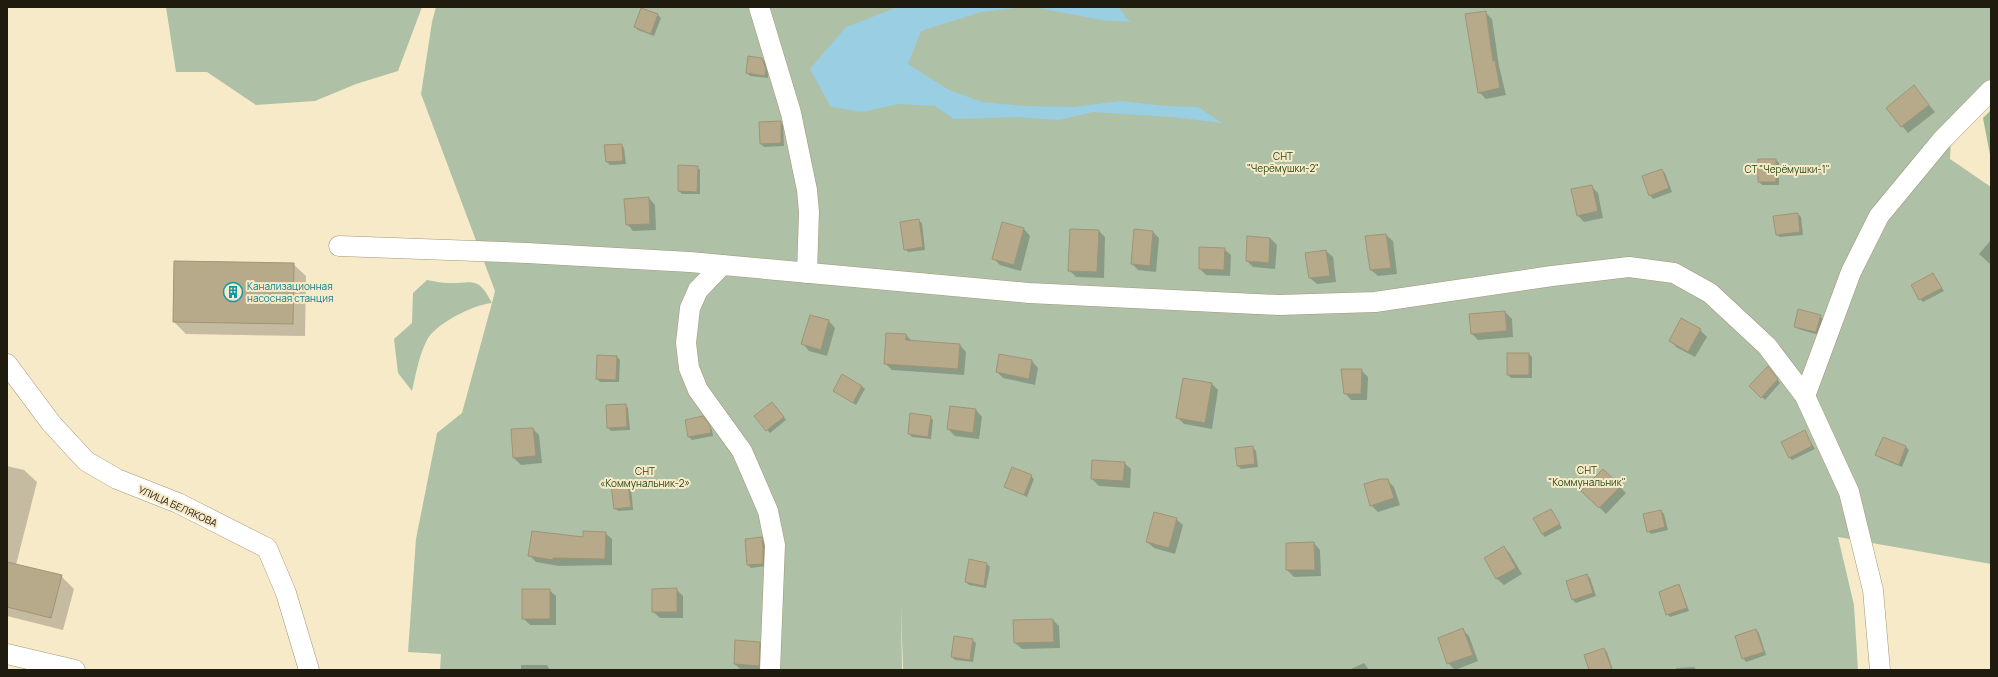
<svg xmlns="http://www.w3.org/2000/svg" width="1998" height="677" font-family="Manrope,sans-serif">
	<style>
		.green { fill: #aec1a6 }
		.forest { fill: #9db992 }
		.water { fill: #99cee3 }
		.shadow { fill: #0003 }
		.building { fill: #b7aa8b; stroke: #a09475 }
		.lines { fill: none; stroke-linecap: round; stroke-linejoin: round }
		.minor-casing { stroke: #a39678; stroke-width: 21 }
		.minor { stroke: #fff; stroke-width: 20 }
		.labels { text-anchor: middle; stroke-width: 4; stroke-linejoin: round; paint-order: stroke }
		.park-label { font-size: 10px; fill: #254912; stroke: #f7eac9 }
		.culture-label { font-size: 10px; fill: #0d838f; stroke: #f7eac9; text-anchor: start }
		.street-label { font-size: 10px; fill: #201b0f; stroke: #f7eac9 }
	</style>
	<rect width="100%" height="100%" fill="#f7eac9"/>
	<g class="green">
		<path d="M 166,7 L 422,7 L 398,71 L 356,84 L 315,101 L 256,105 L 207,72 L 176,72 Z"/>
		<path d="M 436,7 L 1991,7 L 1991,103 L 1951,142 L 1950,159 L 1991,187 L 1991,564 L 1838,537 L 1854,605 L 1858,670 L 903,670 L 901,606 L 902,670 L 440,670 L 441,654 L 408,652 L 416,539 L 437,433 L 462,413 L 492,303 C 473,305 439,322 428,338 C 419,354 416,374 412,391 L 398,373 L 394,339 L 412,323 L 413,293 L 427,280 C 434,281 441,283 449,283 C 474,283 478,276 492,303 L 495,291 L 421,94 L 432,22 Z"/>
	</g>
	<path class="forest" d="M 1991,110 L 1991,160 L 1983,118 Z"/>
	<g class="water">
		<path d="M 898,7 L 1025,7 L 981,12 L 921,31 L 908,64 L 949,90 L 982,102 L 1024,106 L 1073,107 L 1121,101 L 1164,106 L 1198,107 L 1222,123 L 1172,117 L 1093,112 L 1059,120 L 1018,117 L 954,119 L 935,106 L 898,104 L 862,112 L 831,107 L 810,69 L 846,27 Z"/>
		<path d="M 1034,7 L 1118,7 L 1130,22 L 1101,20 Z"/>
	</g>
	<g class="shadow">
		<path d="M 641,9 L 658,15 L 661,18 L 654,36 L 638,30 L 635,27 Z"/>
		<path d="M 1485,12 L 1492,19 L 1499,66 L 1506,95 L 1486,99 L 1479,92 Z"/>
		<path d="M 762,59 L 765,62 L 768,73 L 768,78 L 750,76 L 747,73 Z"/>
		<path d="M 1914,87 L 1935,112 L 1908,133 L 1887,108 Z"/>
		<path d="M 780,122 L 783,125 L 784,146 L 764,147 L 761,144 Z"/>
		<path d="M 621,145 L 624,148 L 626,164 L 610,165 L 607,162 Z"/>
		<path d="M 1776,160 L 1779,163 L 1779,185 L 1762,185 L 1759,182 Z"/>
		<path d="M 697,167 L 700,170 L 700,194 L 682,194 L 679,191 Z"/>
		<path d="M 1661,170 L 1665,173 L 1672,192 L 1653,199 L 1650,195 Z"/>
		<path d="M 1591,186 L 1598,193 L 1603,218 L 1584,222 L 1578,216 Z"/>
		<path d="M 649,198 L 655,205 L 656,230 L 633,231 L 627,224 Z"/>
		<path d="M 1798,214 L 1801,217 L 1803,235 L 1780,237 L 1776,234 Z"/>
		<path d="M 918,220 L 922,223 L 925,250 L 908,252 L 905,249 Z"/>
		<path d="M 1003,224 L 1024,229 L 1030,236 L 1021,271 L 1000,265 L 993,258 Z"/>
		<path d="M 1099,231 L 1105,237 L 1104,278 L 1076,277 L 1069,270 Z"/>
		<path d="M 1153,232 L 1159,238 L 1156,272 L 1138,270 L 1132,264 Z"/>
		<path d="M 1386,235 L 1393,241 L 1397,274 L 1378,276 L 1371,270 Z"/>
		<path d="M 1270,238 L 1277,245 L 1275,269 L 1253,267 L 1247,261 Z"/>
		<path d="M 1991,240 L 1991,265 L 1979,254 Z"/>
		<path d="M 1224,249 L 1231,255 L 1230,276 L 1206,275 L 1200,269 Z"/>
		<path d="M 1326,251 L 1333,257 L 1336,282 L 1317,284 L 1310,278 Z"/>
		<path d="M 293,264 L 306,276 L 305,336 L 186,334 L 174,322 Z"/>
		<path d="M 1933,274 L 1944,291 L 1923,302 L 1920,299 Z"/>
		<path d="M 1505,312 L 1512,319 L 1513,337 L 1478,340 L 1472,334 Z"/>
		<path d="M 811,316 L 829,321 L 835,328 L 827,356 L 809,351 L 803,344 Z"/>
		<path d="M 1820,316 L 1823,319 L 1819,335 L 1798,329 L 1795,326 Z"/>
		<path d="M 1700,330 L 1707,337 L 1695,357 L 1676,347 L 1670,340 Z"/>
		<path d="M 906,335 L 912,341 L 960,345 L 966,352 L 964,375 L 892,370 L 885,363 Z"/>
		<path d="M 1529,354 L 1532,357 L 1532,378 L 1511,378 L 1508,375 Z"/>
		<path d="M 1000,355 L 1032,361 L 1038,368 L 1035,385 L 1003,378 L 997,372 Z"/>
		<path d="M 617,357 L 620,360 L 619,382 L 600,382 L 597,379 Z"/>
		<path d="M 1361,370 L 1368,377 L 1367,400 L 1351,400 L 1345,393 Z"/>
		<path d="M 1770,370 L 1780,383 L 1765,400 L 1750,386 Z"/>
		<path d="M 1184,379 L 1212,384 L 1218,390 L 1212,429 L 1184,424 L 1177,417 Z"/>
		<path d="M 862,386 L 865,389 L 856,405 L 834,391 Z"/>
		<path d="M 625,405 L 628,408 L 630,430 L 611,431 L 608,428 Z"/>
		<path d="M 775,406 L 786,420 L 770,433 L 767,430 Z"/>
		<path d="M 976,410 L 982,417 L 979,439 L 955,436 L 948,429 Z"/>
		<path d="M 930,417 L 933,420 L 931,439 L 912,437 L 909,434 Z"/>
		<path d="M 706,421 L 712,430 L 713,436 L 692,440 L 689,437 Z"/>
		<path d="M 533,429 L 539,435 L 542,463 L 521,465 L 514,458 L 512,430 Z"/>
		<path d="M 1804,431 L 1815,449 L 1792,460 L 1789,457 Z"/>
		<path d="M 1883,438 L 1906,447 L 1909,450 L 1902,467 L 1880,458 L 1877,455 Z"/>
		<path d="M 1253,448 L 1256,451 L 1258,467 L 1241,469 L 1238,466 Z"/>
		<path d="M 1093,461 L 1124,463 L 1131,469 L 1130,488 L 1099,486 L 1092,479 Z"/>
		<path d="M 7,466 L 24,470 L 37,482 L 16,565 L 61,576 L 74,589 L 63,630 L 7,616 Z"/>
		<path d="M 1603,470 L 1626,493 L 1606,514 L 1583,491 Z"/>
		<path d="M 1031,476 L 1034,479 L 1027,497 L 1005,486 Z"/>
		<path d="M 1387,480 L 1394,487 L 1400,505 L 1378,512 L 1371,505 Z"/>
		<path d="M 628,485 L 631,488 L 633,510 L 618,511 L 615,508 Z"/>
		<path d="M 1551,510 L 1562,528 L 1545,537 L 1542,534 Z"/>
		<path d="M 1661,511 L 1664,514 L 1668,530 L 1651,534 L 1648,531 Z"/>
		<path d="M 1176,519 L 1183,525 L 1175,554 L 1154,548 L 1147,542 Z"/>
		<path d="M 605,533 L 612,539 L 612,565 L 559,566 L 536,562 L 530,556 Z"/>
		<path d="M 761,538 L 764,541 L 766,550 L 765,566 L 751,568 L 748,565 Z"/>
		<path d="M 1314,543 L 1320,550 L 1321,576 L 1294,577 L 1287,570 Z"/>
		<path d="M 1504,547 L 1510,554 L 1522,574 L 1504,585 L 1497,579 L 1485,558 Z"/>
		<path d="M 970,561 L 987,564 L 990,567 L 986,588 L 969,585 L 966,582 Z"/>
		<path d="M 1587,575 L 1590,578 L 1596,596 L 1576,603 L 1573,600 Z"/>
		<path d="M 1678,586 L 1681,589 L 1689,611 L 1670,617 L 1667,614 Z"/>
		<path d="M 676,589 L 683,596 L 683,618 L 660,618 L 653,612 Z"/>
		<path d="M 549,590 L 556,596 L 556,625 L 530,625 L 523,618 Z"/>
		<path d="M 1053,620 L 1059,626 L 1060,648 L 1022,649 L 1015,643 Z"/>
		<path d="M 1462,629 L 1469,636 L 1478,661 L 1455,670 L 1448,663 Z"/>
		<path d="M 1756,630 L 1759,633 L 1766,655 L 1746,662 L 1743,658 Z"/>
		<path d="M 972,640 L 976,643 L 973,662 L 955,660 L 952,657 Z"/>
		<path d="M 736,641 L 759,642 L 766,649 L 765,670 L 741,670 L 735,664 Z"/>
		<path d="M 1604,649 L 1607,652 L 1613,670 L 1590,670 Z"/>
		<path d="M 1364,663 L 1369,670 L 1349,670 Z"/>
		<path d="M 521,665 L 547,665 L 550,670 L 521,670 Z"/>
		<path d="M 1694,667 L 1697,670 L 1676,670 L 1676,668 Z"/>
	</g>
	<g class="building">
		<path d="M 641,8 L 658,14 L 651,34 L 634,27 Z"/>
		<path d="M 1486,11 L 1493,61 L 1495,60 L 1500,88 L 1478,93 L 1465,14 Z"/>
		<path d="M 748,56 L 762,58 L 766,69 L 765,76 L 746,73 Z"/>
		<path d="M 1914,85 L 1929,105 L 1901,127 L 1886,108 Z"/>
		<path d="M 781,121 L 781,143 L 760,144 L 759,122 Z"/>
		<path d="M 622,144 L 623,161 L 606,162 L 604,145 Z"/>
		<rect x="1758" y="159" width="18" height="23"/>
		<path d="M 678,165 L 698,166 L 697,192 L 678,191 Z"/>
		<path d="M 1662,169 L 1669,188 L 1649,196 L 1642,176 Z"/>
		<path d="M 1592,185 L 1598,211 L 1577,216 L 1571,189 Z"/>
		<path d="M 649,197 L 650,224 L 626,225 L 624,199 Z"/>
		<path d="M 1798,213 L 1800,232 L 1776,235 L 1773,216 Z"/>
		<path d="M 919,219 L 923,247 L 904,250 L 900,222 Z"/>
		<path d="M 1002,222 L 1024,228 L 1014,265 L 992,259 Z"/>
		<path d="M 1070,229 L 1099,230 L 1097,272 L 1068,271 Z"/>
		<path d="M 1134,229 L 1153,231 L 1150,266 L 1131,264 Z"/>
		<path d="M 1386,234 L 1391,268 L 1370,270 L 1365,236 Z"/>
		<path d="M 1247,236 L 1270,238 L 1269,263 L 1246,261 Z"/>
		<path d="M 1199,247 L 1225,248 L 1224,270 L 1199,269 Z"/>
		<path d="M 1326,250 L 1330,276 L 1309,278 L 1305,253 Z"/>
		<path d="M 174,261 L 294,263 L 293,324 L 173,322 Z"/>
		<path d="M 1933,273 L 1942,288 L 1919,300 L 1911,285 Z"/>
		<path d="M 1798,309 L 1821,315 L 1816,332 L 1794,327 Z"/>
		<path d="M 1505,311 L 1507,331 L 1471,334 L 1469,314 Z"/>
		<path d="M 810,315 L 829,320 L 821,350 L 801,344 Z"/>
		<path d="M 1681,318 L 1701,329 L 1688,352 L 1669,341 Z"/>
		<path d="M 886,333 L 906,334 L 906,340 L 960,344 L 958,369 L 884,364 Z"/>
		<rect x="1507" y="353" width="22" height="22"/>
		<path d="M 999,354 L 1032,360 L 1029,379 L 996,372 Z"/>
		<path d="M 597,355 L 617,356 L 616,380 L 596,379 Z"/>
		<path d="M 1768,366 L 1778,379 L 1761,398 L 1749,386 Z"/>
		<path d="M 1341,369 L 1362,369 L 1361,394 L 1344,394 Z"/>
		<path d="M 842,374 L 862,386 L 853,403 L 833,391 Z"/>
		<path d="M 1183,378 L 1212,383 L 1205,423 L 1176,418 Z"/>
		<path d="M 772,402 L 784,417 L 766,431 L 754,416 Z"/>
		<path d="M 626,404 L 627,427 L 607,428 L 606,405 Z"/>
		<path d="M 950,406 L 976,409 L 973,433 L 947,429 Z"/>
		<path d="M 910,413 L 931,416 L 928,437 L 908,434 Z"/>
		<path d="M 703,416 L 710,426 L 711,433 L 688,437 L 685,420 Z"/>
		<path d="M 533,428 L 536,456 L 513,458 L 511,429 Z"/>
		<path d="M 1805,430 L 1812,446 L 1789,458 L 1781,442 Z"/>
		<path d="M 1883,437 L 1906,446 L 1899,465 L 1875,455 Z"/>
		<path d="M 1253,446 L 1255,464 L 1237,466 L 1235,448 Z"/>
		<path d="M 1092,460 L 1125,462 L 1123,481 L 1091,479 Z"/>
		<path d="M 1012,467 L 1032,475 L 1024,495 L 1004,487 Z"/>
		<path d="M 1603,469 L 1621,486 L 1599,508 L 1581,491 Z"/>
		<path d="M 1380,479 L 1388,479 L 1394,498 L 1370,506 L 1364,484 Z"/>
		<path d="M 628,484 L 631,507 L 614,509 L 611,485 Z"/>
		<path d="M 1551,509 L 1560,524 L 1542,534 L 1533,518 Z"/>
		<path d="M 1661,510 L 1665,527 L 1647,532 L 1643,514 Z"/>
		<path d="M 1154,512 L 1177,518 L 1169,548 L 1146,542 Z"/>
		<path d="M 532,531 L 583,537 L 583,531 L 606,532 L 605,559 L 553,558 L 553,560 L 528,556 Z"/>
		<path d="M 762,537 L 763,546 L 763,564 L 747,565 L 745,539 Z"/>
		<path d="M 1314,542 L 1315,570 L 1286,570 L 1286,543 Z"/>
		<path d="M 1504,546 L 1516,568 L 1496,579 L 1484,558 Z"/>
		<path d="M 969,559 L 987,563 L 984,586 L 965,582 Z"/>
		<path d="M 7,562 L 62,575 L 51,618 L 7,607 Z"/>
		<path d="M 1587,574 L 1593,593 L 1572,600 L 1566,581 Z"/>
		<path d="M 1679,584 L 1687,608 L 1666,615 L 1659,592 Z"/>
		<path d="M 677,588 L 677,612 L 652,612 L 652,589 Z"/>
		<rect x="522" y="589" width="28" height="30"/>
		<path d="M 1053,619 L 1054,642 L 1014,643 L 1013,620 Z"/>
		<path d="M 1463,628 L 1473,655 L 1447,664 L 1438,638 Z"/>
		<path d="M 1756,629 L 1764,652 L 1742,659 L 1735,636 Z"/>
		<path d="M 954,636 L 973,639 L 970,660 L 951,657 Z"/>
		<path d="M 735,640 L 760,642 L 759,666 L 734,664 Z"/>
		<path d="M 1604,648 L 1612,670 L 1589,670 L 1584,655 Z"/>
	</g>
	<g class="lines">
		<g class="minor-casing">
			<g id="minor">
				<path d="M 759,7 L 791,113 L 807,190 L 809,212 L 807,273"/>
				<path d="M 339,246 L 527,253 L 690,262 L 1029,293 L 1279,305 L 1375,302 L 1552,276 L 1629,267 L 1674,273 L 1710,293 L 1767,346 L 1805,396 L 1849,492 L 1873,590 L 1880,670"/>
				<path d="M 722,265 L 698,290 L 690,308 L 686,343 L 689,368 L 698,390 L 742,451 L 768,511 L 775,545 L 770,670"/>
				<path d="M 7,364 L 51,423 L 86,461 L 117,479 L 178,503 L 267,548 L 286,593 L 309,670"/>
				<path d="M 1805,396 L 1851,272 L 1879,216 L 1941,141 L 1991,90"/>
				<path d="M 7,654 L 75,670"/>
			</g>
		</g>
		<use href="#minor" class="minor"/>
	</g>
	<defs>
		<g id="building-ring" transform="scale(1)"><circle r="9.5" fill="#f7eac9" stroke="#0f9aa8" stroke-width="1.5"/><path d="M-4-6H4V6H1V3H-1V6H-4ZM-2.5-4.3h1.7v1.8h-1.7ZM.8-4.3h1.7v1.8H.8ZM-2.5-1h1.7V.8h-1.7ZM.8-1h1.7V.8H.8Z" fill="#0f9aa8"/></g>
	</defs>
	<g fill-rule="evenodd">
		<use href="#building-ring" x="233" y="292"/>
	</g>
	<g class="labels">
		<g class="park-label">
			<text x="1283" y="160">СНТ<tspan x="1283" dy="12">"Черёмушки-2"</tspan></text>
			<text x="1787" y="173">СТ "Черёмушки-1"</text>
			<text x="1587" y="474">СНТ<tspan x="1587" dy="12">"Коммунальник"</tspan></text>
			<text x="645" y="475">СНТ<tspan x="645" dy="12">«Коммунальник-2»</tspan></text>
		</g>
		<g class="culture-label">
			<text x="247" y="290">Канализационная<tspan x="247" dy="12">насосная станция</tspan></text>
		</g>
		<g class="street-label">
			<text transform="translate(178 506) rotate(24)" y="4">УЛИЦА БЕЛЯКОВА</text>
		</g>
	</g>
	<rect width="1998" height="677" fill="none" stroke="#201b0f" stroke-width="16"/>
</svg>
